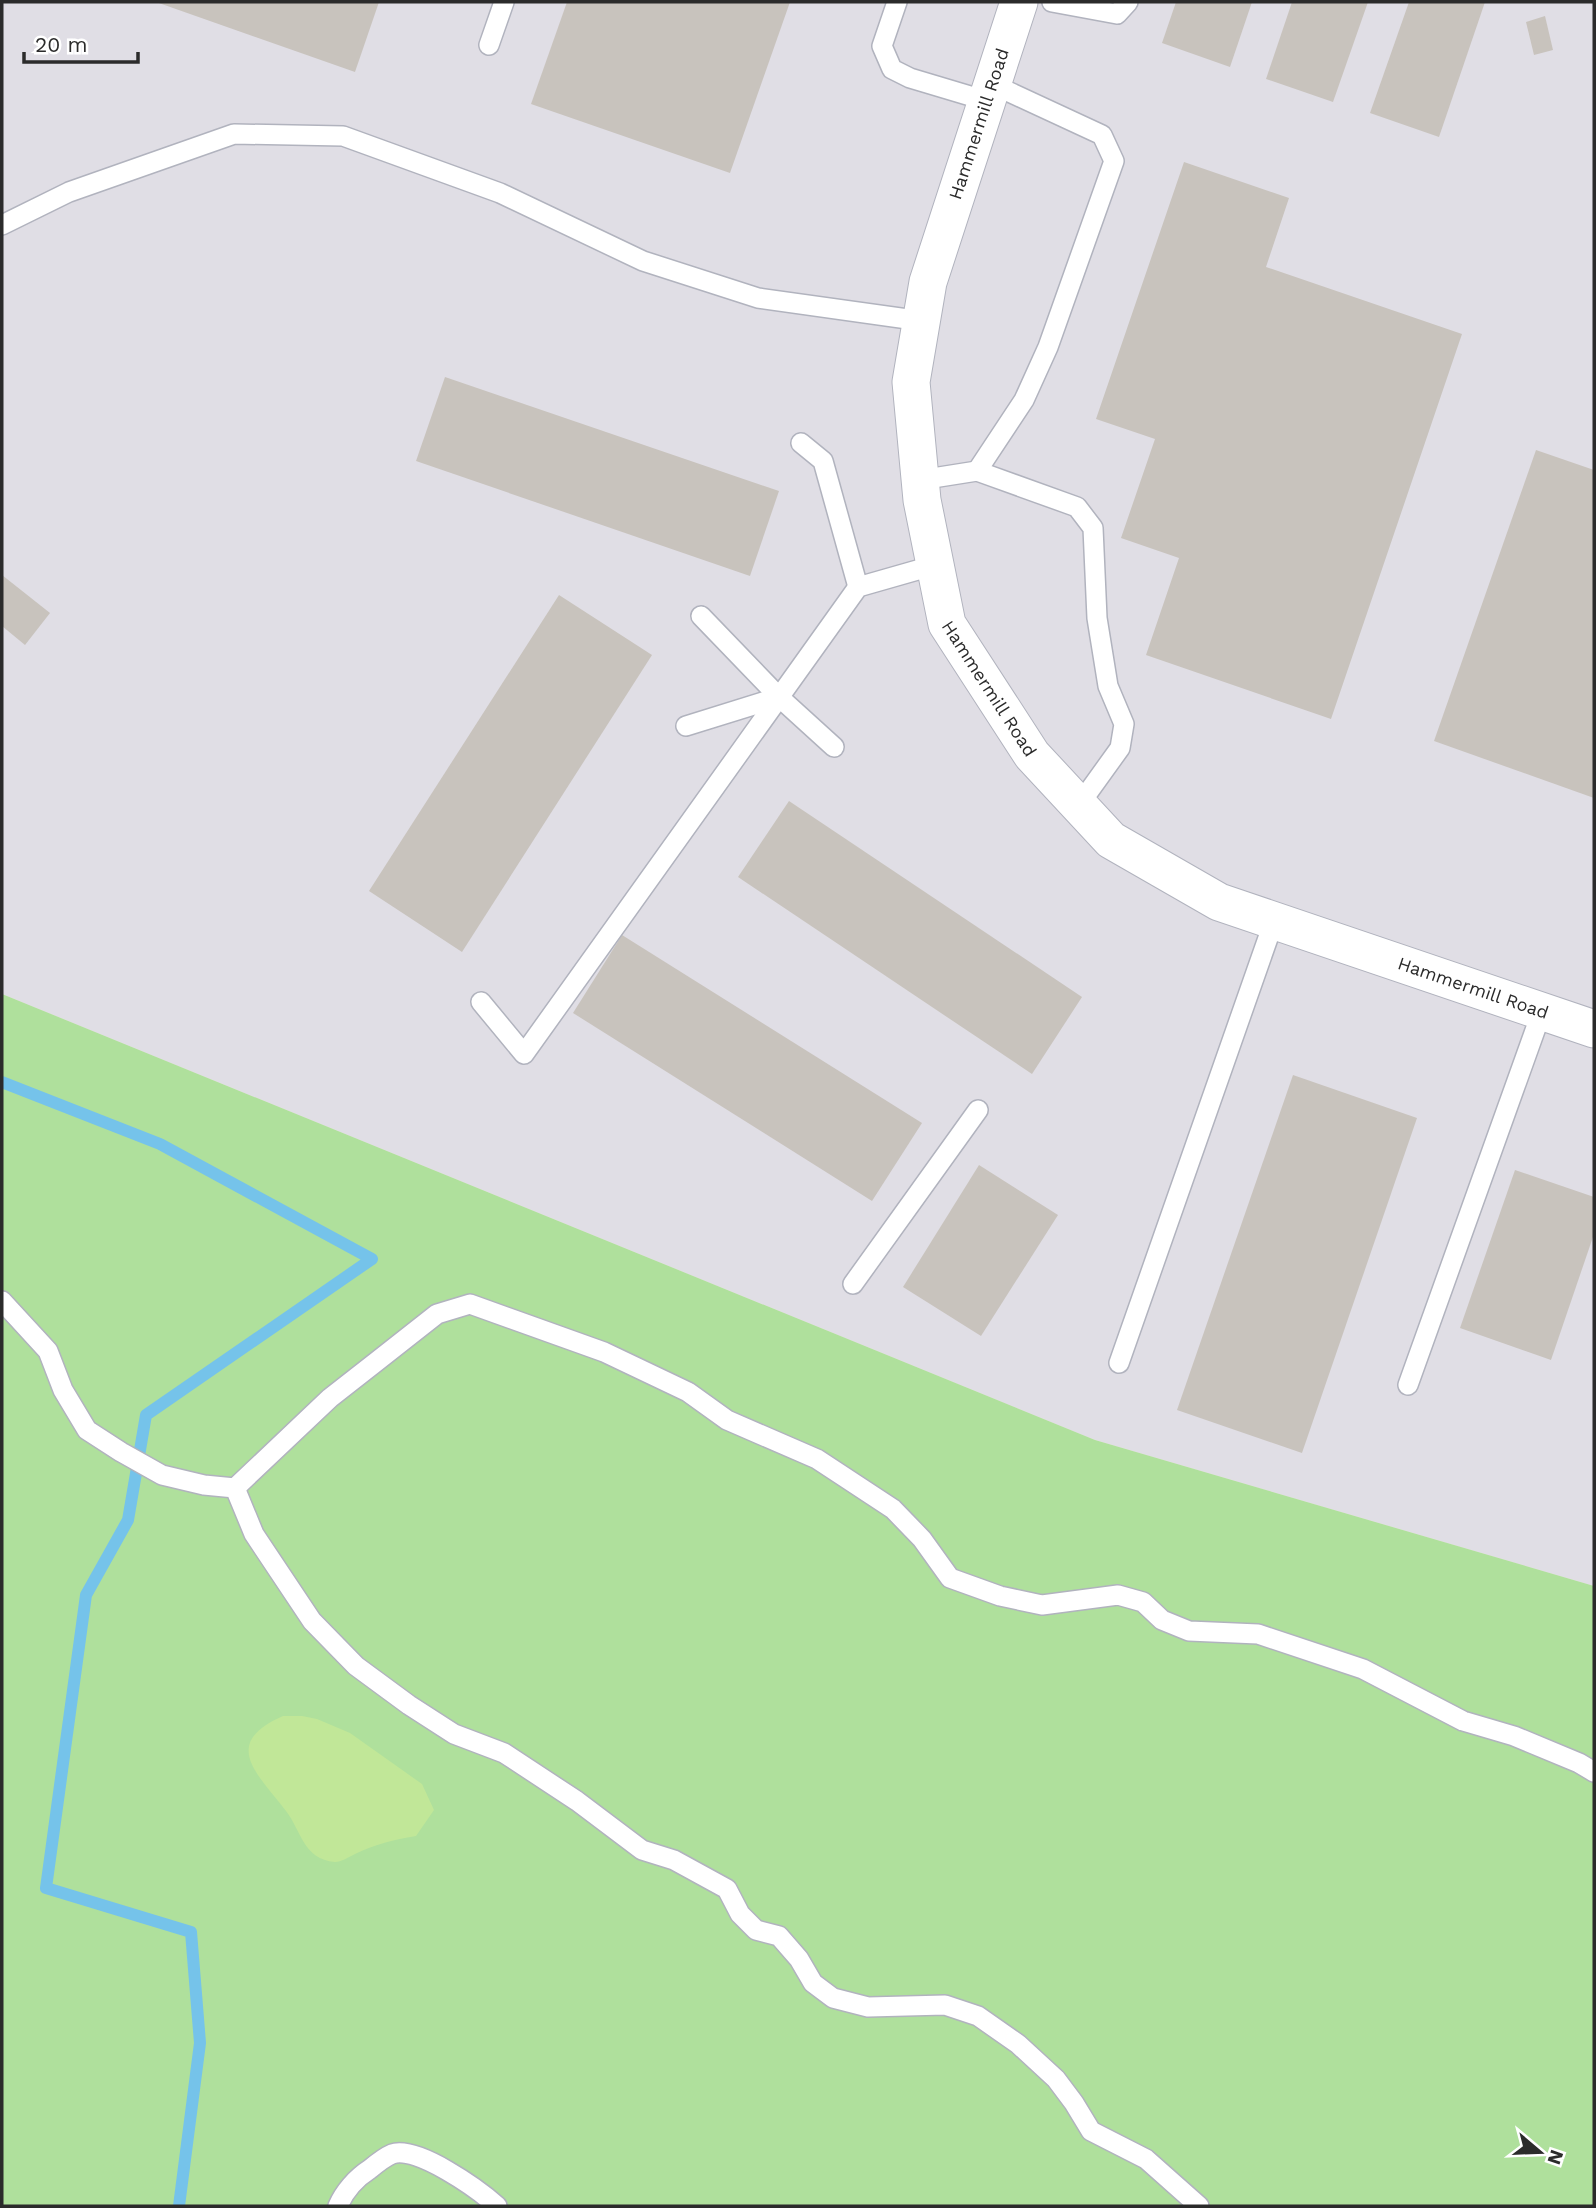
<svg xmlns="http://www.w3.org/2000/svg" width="1596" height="2208" font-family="'Work Sans',sans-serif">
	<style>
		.industrial { fill: #e0dee5 }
		.green { fill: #afe09c }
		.pitch { fill: #c1e798 }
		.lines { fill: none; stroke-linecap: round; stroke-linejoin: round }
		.stream { stroke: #75c3ea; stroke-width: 12 }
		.building { fill: #c8c3bd }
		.lane-casing { stroke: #b1b3be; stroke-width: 22 }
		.street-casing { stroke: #b1b3be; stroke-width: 39 }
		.lane { stroke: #fff; stroke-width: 19 }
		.street { stroke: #fff; stroke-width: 37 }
		.labels { text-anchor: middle; stroke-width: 5; stroke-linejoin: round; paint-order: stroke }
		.street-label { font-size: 18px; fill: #2b2b2b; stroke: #fff }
	</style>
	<rect width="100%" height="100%" fill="#ece7dd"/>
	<path class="industrial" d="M 2,2 L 1594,2 L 1594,1586 L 1095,1440 L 2,994 Z"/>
	<path class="green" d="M 2,994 L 1095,1440 L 1594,1586 L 1594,2206 L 2,2206 Z"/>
	<path class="pitch" d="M 283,1716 L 302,1716 L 317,1719 L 350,1733 L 422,1784 L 434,1810 L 416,1836 C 393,1840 376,1844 355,1854 C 349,1857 341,1862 335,1862 C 303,1859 302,1832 286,1811 C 259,1775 219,1744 283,1716 Z"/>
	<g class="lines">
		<path class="stream" d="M 2,1082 L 160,1144 L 372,1259 L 146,1415 L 128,1520 L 86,1595 L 46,1888 L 191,1932 L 200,2043 L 179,2206"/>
	</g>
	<g class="building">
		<path d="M 156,2 L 379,2 L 355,72 Z"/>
		<path d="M 567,2 L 790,2 L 730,173 L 531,104 Z"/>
		<path d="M 1176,2 L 1252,2 L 1230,67 L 1162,43 Z"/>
		<path d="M 1292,2 L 1368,2 L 1333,102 L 1266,79 Z"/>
		<path d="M 1409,2 L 1485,2 L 1439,137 L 1370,113 Z"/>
		<path d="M 1545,16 L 1553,50 L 1534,55 L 1526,22 Z"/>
		<path d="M 1184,162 L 1289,198 L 1266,267 L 1462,334 L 1331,719 L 1146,655 L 1179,558 L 1121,538 L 1155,439 L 1096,419 Z"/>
		<path d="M 445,377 L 779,491 L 750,576 L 416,461 Z"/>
		<path d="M 1536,450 L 1594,470 L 1594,798 L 1434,741 Z"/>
		<path d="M 2,575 L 50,613 L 25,645 L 2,626 Z"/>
		<path d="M 559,595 L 652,655 L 462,952 L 369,891 Z"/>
		<path d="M 789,801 L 1082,997 L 1032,1074 L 738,877 Z"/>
		<path d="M 622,935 L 922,1123 L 872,1201 L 573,1013 Z"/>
		<path d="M 1293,1075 L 1417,1118 L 1302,1453 L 1177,1410 Z"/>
		<path d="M 979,1165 L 1058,1215 L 981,1336 L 903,1287 Z"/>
		<path d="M 1515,1170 L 1594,1197 L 1594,1234 L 1551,1360 L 1460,1328 Z"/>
	</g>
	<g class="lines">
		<g class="lane-casing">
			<g id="lane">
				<path d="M 897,2 L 882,46 L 892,69 L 910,78 L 987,101"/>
				<path d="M 1052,2 L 1117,14 L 1128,2"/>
				<path d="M 489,45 L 504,2"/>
				<path d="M 992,84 L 1102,135 L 1114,161 L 1048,347 L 1024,400 L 977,471 L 1077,507 L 1093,528 L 1097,618 L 1108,686 L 1124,724 L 1120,748 L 1079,805"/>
				<path d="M 2,225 L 69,192 L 234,134 L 343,136 L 500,193 L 643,261 L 758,298 L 922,321"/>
				<path d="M 801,443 L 823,461 L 858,587"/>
				<path d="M 920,480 L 977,471"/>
				<path d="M 701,616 L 779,697 L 834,747"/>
				<path d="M 686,726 L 779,697"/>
				<path d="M 481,1002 L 524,1054 L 858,587 L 935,565"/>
				<path d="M 853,1284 L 978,1110"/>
				<path d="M 2,1301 L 48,1351 L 63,1390 L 87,1430 L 121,1452 L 162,1475 L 204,1485 L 235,1488 L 254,1534 L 312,1621 L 356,1666 L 409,1705 L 454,1734 L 504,1753 L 577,1801 L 642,1850 L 674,1860 L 727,1889 L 740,1914 L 756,1930 L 779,1936 L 799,1959 L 813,1983 L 833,1998 L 868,2007 L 945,2005 L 978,2016 L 1018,2044 L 1056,2079 L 1074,2103 L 1091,2131 L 1146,2159 L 1199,2206"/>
				<path d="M 1119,1363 L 1274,921"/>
				<path d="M 1408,1385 L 1542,1011"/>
				<path d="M 235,1488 L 330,1398 L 376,1362 L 437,1314 L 470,1304 L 604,1352 L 688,1392 L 727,1420 L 817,1459 L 893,1509 L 922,1539 L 950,1578 L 1000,1596 L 1042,1605 L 1118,1595 L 1143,1602 L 1162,1620 L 1189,1631 L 1258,1634 L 1363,1669 L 1463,1721 L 1514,1736 L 1579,1763 L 1594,1772"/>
				<path d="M 338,2206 C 344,2192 356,2178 370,2169 C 376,2164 385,2157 392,2154 C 417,2145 479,2190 497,2206"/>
			</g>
		</g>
		<g class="street-casing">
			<g id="street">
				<path id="s1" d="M 1019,2 L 928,282 L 911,382 L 922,500 L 947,624 L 1032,755 L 1111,840 L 1219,902 L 1594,1029"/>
			</g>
		</g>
		<use href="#lane" class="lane"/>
		<use href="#street" class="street"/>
	</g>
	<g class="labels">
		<g class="street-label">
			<text transform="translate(979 124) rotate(-72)" y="6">Hammermill Road</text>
			<text dy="6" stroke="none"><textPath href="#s1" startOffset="718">Hammermill Road</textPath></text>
			<text dy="6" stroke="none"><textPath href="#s1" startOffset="1306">Hammermill Road</textPath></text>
		</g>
	</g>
	<rect width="1596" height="2208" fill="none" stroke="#2b2b2b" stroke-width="7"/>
	<g transform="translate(1540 2152) rotate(109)" stroke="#ffffff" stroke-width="5" paint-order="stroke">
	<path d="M0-5L12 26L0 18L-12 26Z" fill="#2b2b2b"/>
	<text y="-10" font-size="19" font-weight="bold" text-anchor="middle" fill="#2b2b2b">N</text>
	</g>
	<path d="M24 52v10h114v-10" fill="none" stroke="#2b2b2b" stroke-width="3.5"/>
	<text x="35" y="52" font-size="21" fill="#2b2b2b" stroke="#ffffff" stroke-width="5" paint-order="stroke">20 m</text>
</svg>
